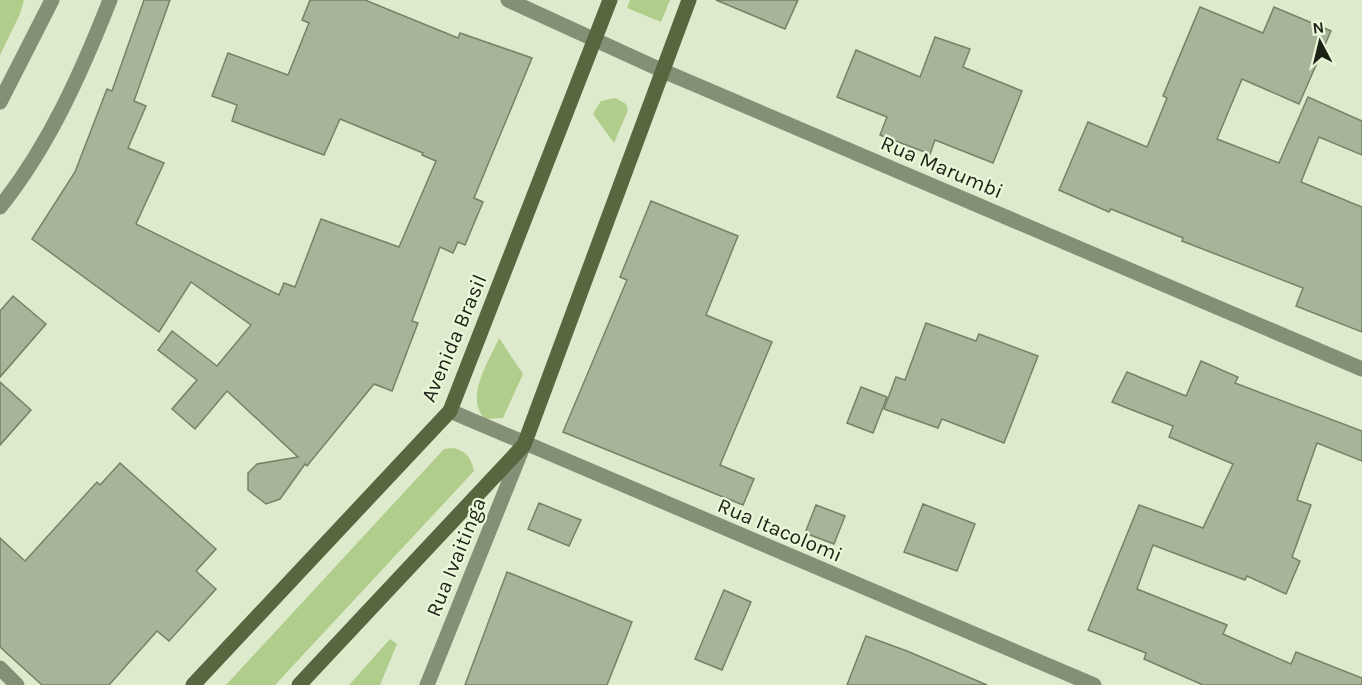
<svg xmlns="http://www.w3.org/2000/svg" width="1362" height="685" font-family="Karla,sans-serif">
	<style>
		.green { fill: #b1cd8c }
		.building { fill: #a7b497; stroke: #768266; stroke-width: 1.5 }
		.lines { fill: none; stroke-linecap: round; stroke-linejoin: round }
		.minor { stroke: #849075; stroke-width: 15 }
		.tertiary { stroke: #849075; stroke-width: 15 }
		.secondary { stroke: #576840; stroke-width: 15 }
		.labels { text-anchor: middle; stroke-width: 4.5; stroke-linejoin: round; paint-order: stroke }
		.street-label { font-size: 21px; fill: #1d2217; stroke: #eaf8d9 }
	</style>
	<rect width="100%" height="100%" fill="#ddebcc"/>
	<g class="green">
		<path d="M 0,0 L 24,0 L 20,14 L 0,55 Z"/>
		<path d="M 630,0 L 670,0 L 661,22 L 627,8 Z"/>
		<path d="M 615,98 L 626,104 L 628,110 L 614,143 L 593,114 L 601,101 Z"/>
		<path d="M 499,338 L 523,374 L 503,418 L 485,419 C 464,397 489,362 499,338 Z"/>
		<path d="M 454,448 C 467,452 471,458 474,471 L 275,685 L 226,685 L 444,449 Z"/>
		<path d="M 390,639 L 397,644 L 380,685 L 349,685 Z"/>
	</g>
	<g class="building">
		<path d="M 144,0 L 170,0 L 134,101 L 146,106 L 128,148 L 164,163 L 136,224 L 279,295 L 284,283 L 295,287 L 321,219 L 399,247 L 436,161 L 422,155 L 423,153 L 340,119 L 324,155 L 232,121 L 237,105 L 212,96 L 228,53 L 288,75 L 309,23 L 302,20 L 310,0 L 365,0 L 458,38 L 460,33 L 532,58 L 474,198 L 483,202 L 465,245 L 458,242 L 453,253 L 440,247 L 412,321 L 418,323 L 392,391 L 374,384 L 307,466 L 305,464 L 280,499 L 266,504 L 248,490 L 248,473 L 257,464 L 298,457 L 227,391 L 195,429 L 172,409 L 197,380 L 158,350 L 172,331 L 217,366 L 251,325 L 191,282 L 159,332 L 32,239 L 75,172 L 107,89 L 112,91 Z"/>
		<path d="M 716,0 L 798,0 L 785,29 Z"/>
		<path d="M 1200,7 L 1263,33 L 1274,7 L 1331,31 L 1299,104 L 1242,79 L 1217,139 L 1279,163 L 1308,97 L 1362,121 L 1362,155 L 1319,137 L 1301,182 L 1362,207 L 1362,332 L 1296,306 L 1303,288 L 1182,241 L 1183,238 L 1111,209 L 1109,212 L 1059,190 L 1088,122 L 1147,147 L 1167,98 L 1163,96 Z"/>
		<path d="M 935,37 L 970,49 L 963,67 L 1022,91 L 993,163 L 935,140 L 930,154 L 880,135 L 887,117 L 837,97 L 856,50 L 920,77 Z"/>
		<path d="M 651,201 L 738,236 L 706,315 L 772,342 L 720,465 L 754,479 L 743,505 L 563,432 L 627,280 L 620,277 Z"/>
		<path d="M 13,296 L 46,324 L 0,377 L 0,311 Z"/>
		<path d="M 926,323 L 976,341 L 979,334 L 1038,356 L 1004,443 L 942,419 L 938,428 L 884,409 L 896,377 L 905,380 Z"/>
		<path d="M 1201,361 L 1238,377 L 1235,383 L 1362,431 L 1362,461 L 1317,443 L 1297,500 L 1311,505 L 1292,557 L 1300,561 L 1286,594 L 1247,576 L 1245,580 L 1153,545 L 1137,589 L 1227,625 L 1223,634 L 1291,664 L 1296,652 L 1362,678 L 1362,685 L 1203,685 L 1144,659 L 1146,653 L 1088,630 L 1139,505 L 1203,528 L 1233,464 L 1169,437 L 1173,426 L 1112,402 L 1127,372 L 1186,396 Z"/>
		<path d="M 0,382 L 31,410 L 0,445 Z"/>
		<path d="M 861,387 L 887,397 L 873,433 L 847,423 Z"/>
		<path d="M 120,463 L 216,549 L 196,571 L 216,589 L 169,641 L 157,631 L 109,685 L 42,685 L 0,647 L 0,538 L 25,561 L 97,482 L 100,485 Z"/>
		<path d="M 539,503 L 581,520 L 569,546 L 528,529 Z"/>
		<path d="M 923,504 L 975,524 L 957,571 L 904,552 Z"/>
		<path d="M 816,505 L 845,516 L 834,544 L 805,533 Z"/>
		<path d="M 507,572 L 632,622 L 607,685 L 465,685 Z"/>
		<path d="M 724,590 L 751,602 L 722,670 L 695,659 Z"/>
		<path d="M 866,636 L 907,651 L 987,685 L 847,685 Z"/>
	</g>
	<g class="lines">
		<g class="minor">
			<path d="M 508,0 L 661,70 L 1362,369"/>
			<path d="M 450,411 L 1094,685"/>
			<path d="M 0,668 L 17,685"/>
			<path d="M 427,685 L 523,447"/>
		</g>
		<g class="tertiary">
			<path d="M 0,102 L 52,0"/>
			<path d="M 0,207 C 49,146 82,71 110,0"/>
		</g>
		<g class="secondary">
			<path d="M 193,685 L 450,411 L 610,0"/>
			<path d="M 299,685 L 524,445 L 689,0"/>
		</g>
	</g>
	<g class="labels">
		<g class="street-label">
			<text transform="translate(942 167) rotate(23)" y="7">Rua Marumbi</text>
			<text transform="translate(454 338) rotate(-67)" y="7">Avenida Brasil</text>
			<text transform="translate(780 530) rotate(23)" y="7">Rua Itacolomi</text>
			<text transform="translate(456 557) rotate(-68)" y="7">Rua Ivaitinga</text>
		</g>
	</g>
	<g transform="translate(1320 42) rotate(353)" stroke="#eaf8d9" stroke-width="4.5" paint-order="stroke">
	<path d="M0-4.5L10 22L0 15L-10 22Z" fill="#1d2217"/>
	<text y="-9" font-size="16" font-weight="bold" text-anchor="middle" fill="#1d2217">N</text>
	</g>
</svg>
